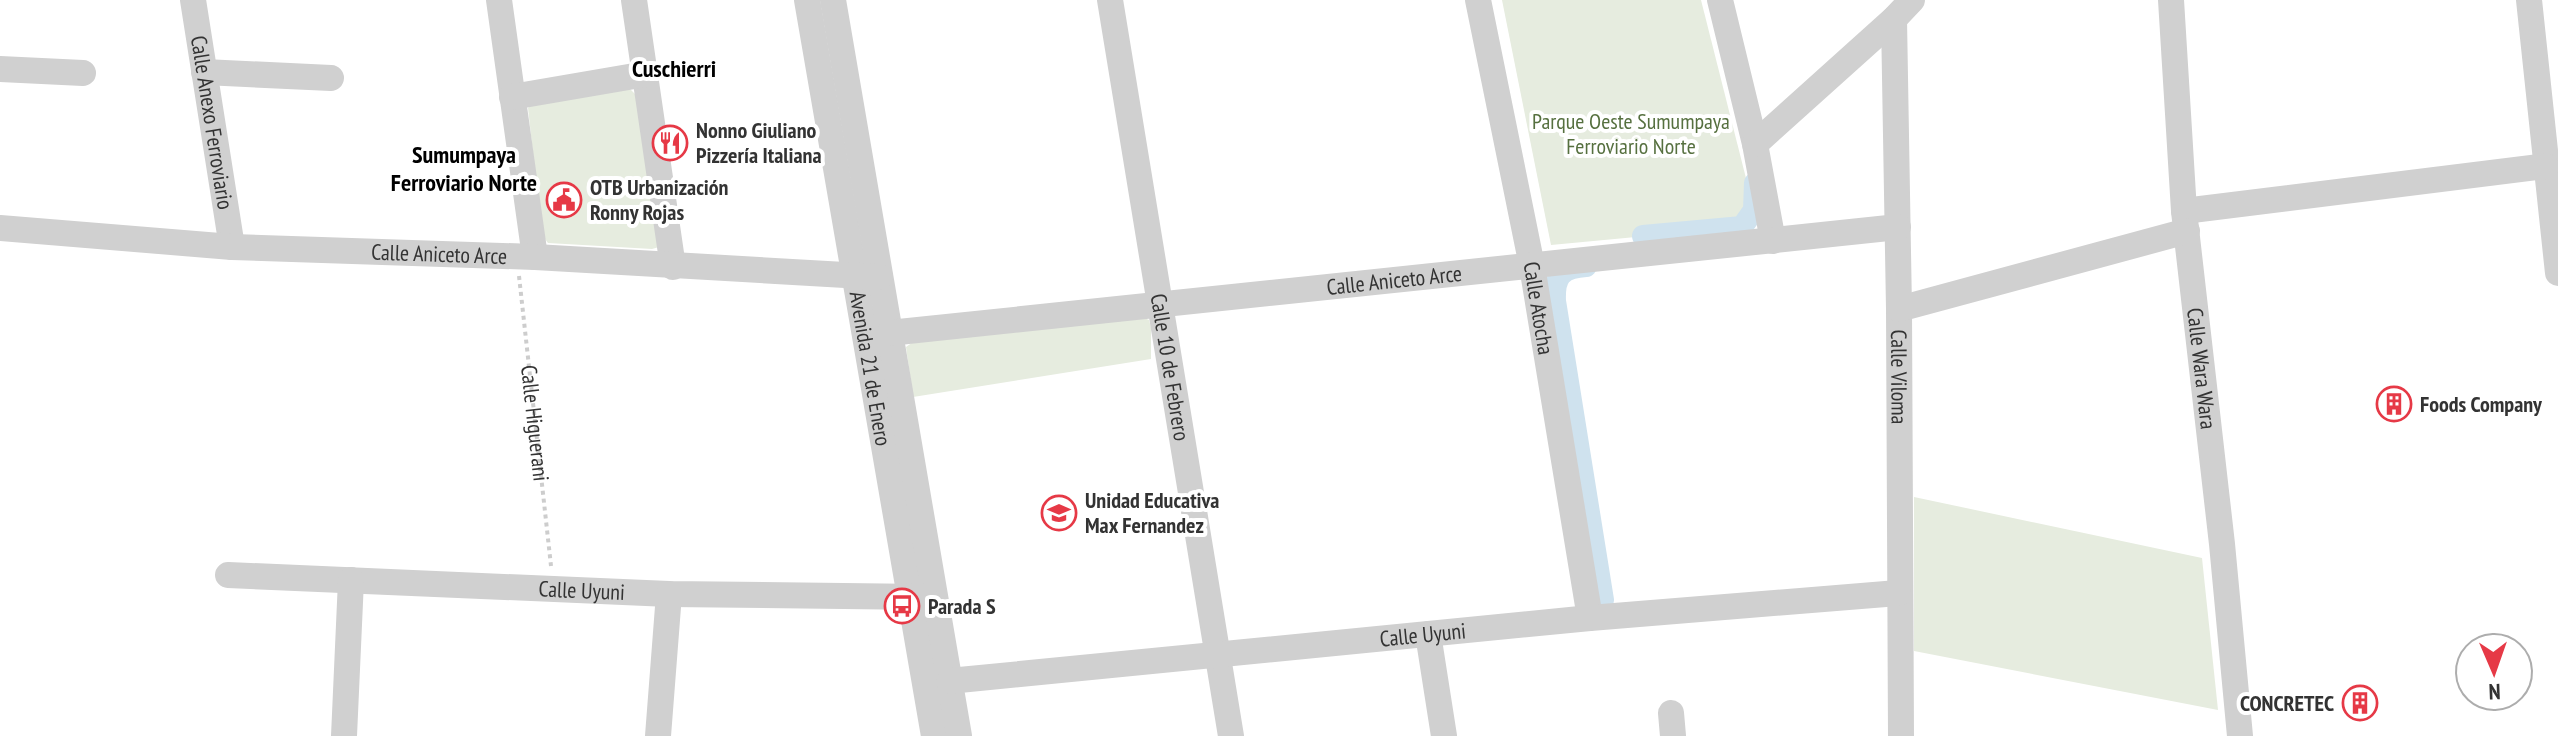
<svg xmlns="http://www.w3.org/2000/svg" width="2558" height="736" font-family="'PT Sans Narrow',sans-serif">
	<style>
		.green { fill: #e6ecdf }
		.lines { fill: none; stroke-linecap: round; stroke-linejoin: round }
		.canal { stroke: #cfe2ee; stroke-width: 22 }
		.path { stroke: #cdcdcd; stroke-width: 4; stroke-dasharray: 4 4; stroke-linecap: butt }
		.minor { stroke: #d0d0d0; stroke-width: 26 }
		.labels { text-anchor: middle; stroke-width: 8; stroke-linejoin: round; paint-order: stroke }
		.park-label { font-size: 22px; fill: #56703f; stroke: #fff }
		.street-label { font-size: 22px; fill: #333; stroke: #fff }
		.poi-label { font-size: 22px; font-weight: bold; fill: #333; stroke: #fff; text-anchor: start }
		.neighbourhood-label { font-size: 24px; font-weight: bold; fill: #000; stroke: #fff }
	</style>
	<rect width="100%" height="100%" fill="#fff"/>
	<g class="green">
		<path d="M 1502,0 L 1701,0 L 1754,210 L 1742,227 L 1551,245 Z"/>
		<path d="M 628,87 L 636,95 L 659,247 L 652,249 L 548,243 L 542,235 L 528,108 L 532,103 Z"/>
		<path d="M 1142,317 L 1149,320 L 1151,328 L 1151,359 L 913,397 L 906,347 L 913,342 Z"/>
		<path d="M 1914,497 L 2202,558 L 2218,710 L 1914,651 Z"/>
	</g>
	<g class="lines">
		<g class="canal">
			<path d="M 1643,236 L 1742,227 L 1754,210 L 1755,183"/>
			<path d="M 1586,266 C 1561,268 1554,276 1555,301 L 1603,600"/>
		</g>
		<path class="path" id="s1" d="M 519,276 L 551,566"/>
		<g class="minor">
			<path id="s2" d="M 193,0 L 232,247"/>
			<path d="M 499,0 L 535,257"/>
			<path d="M 634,0 L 673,267"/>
			<path id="s3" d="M 807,0 L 934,736"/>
			<path d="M 833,0 L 959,736"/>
			<path id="s4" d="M 1110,0 L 1231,736"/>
			<path id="s5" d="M 1478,0 L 1532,266 L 1590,618"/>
			<path d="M 1720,0 L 1755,144 L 1773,241"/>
			<path id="s6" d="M 2171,0 L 2184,211 L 2222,544 L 2240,736"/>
			<path d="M 2529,0 L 2558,273"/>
			<path id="s7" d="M 1894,19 L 1899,309 L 1901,736"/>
			<path d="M 0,69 L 83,73"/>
			<path d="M 204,72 L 331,78"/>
			<path d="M 512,97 L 646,74"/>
			<path d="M 1755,144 L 1894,19 L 1912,0"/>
			<path d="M 2184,211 L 2546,166"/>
			<path id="s8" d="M 0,228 L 232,247 L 535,257 L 880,277"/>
			<path d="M 1899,309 L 2187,231"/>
			<path id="s9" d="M 889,333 L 1898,227"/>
			<path id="s10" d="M 228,575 L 669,594 L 925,597"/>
			<path d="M 1428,634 L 1444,736"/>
			<path id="s11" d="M 949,681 L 1590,618 L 1898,593"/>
			<path d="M 1671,713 L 1673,736"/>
			<path d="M 344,736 L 351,580"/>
			<path d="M 658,736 L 669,594"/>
		</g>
	</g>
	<defs>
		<g id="restaurant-ring" transform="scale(1.8)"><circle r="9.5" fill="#fff" stroke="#e63946" stroke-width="1.5"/><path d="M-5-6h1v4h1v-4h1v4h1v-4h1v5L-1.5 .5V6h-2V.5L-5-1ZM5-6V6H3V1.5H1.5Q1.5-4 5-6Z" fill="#e63946"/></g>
		<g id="civic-ring" transform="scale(1.8)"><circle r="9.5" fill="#fff" stroke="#e63946" stroke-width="1.5"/><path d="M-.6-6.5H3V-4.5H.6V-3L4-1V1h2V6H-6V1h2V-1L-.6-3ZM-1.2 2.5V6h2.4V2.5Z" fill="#e63946"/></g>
		<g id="building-ring" transform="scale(1.8)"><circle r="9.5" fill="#fff" stroke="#e63946" stroke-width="1.5"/><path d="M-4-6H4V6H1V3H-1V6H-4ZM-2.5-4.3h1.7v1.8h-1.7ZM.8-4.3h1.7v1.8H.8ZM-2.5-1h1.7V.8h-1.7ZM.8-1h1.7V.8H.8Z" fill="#e63946"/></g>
		<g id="school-ring" transform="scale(1.8)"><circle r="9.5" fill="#fff" stroke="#e63946" stroke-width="1.5"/><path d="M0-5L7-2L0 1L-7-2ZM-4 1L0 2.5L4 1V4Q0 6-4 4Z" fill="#e63946"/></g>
		<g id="bus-ring" transform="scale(1.8)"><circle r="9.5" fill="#fff" stroke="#e63946" stroke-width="1.5"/><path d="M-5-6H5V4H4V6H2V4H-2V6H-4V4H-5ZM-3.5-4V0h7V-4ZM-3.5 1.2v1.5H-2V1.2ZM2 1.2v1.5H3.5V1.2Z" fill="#e63946"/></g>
	</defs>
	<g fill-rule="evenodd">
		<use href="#restaurant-ring" x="670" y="143"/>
		<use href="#civic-ring" x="564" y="200"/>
		<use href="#building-ring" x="2394" y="404"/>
		<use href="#school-ring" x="1059" y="513"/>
		<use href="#bus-ring" x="902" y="606"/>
		<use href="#building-ring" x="2360" y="703"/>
	</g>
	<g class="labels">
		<g class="park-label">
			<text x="1631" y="129">Parque Oeste Sumumpaya<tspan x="1631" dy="25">Ferroviario Norte</tspan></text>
		</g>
		<g class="street-label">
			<text dy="8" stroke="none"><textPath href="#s2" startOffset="124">Calle Anexo Ferroviario</textPath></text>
			<text dy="8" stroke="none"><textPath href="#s8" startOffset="440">Calle Aniceto Arce</textPath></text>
			<text dy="8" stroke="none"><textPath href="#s9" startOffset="508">Calle Aniceto Arce</textPath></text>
			<text dy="8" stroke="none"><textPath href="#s5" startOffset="314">Calle Atocha</textPath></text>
			<text dy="8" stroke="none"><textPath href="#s3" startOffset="374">Avenida 21 de Enero</textPath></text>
			<text dy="8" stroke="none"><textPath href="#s4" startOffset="372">Calle 10 de Febrero</textPath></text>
			<text dy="8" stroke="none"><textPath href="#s6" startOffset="370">Calle Wara Wara</textPath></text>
			<text dy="8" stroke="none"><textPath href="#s7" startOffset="358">Calle Viloma</textPath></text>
			<text dy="8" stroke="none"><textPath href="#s1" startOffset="148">Calle Higuerani</textPath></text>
			<text dy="8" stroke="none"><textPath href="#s10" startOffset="354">Calle Uyuni</textPath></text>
			<text dy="8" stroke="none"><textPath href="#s11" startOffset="476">Calle Uyuni</textPath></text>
		</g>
		<g class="poi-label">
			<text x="696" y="138">Nonno Giuliano<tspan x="696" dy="25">Pizzería Italiana</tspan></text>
			<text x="590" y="195">OTB Urbanización<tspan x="590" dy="25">Ronny Rojas</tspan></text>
			<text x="2420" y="412">Foods Company</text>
			<text x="1085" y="508">Unidad Educativa<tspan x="1085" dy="25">Max Fernandez</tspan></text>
			<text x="928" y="614">Parada S</text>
			<text x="2334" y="711" text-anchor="end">CONCRETEC</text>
		</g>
		<g class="neighbourhood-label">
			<text x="674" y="77">Cuschierri</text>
			<text x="464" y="163">Sumumpaya<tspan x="464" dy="28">Ferroviario Norte</tspan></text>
		</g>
	</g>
	<g transform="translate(2494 672) rotate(178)"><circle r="38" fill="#ffffff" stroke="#adadad" stroke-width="2"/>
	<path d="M0-6L14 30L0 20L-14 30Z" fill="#e63946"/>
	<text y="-12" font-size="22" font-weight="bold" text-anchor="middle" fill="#333333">N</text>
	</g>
</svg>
